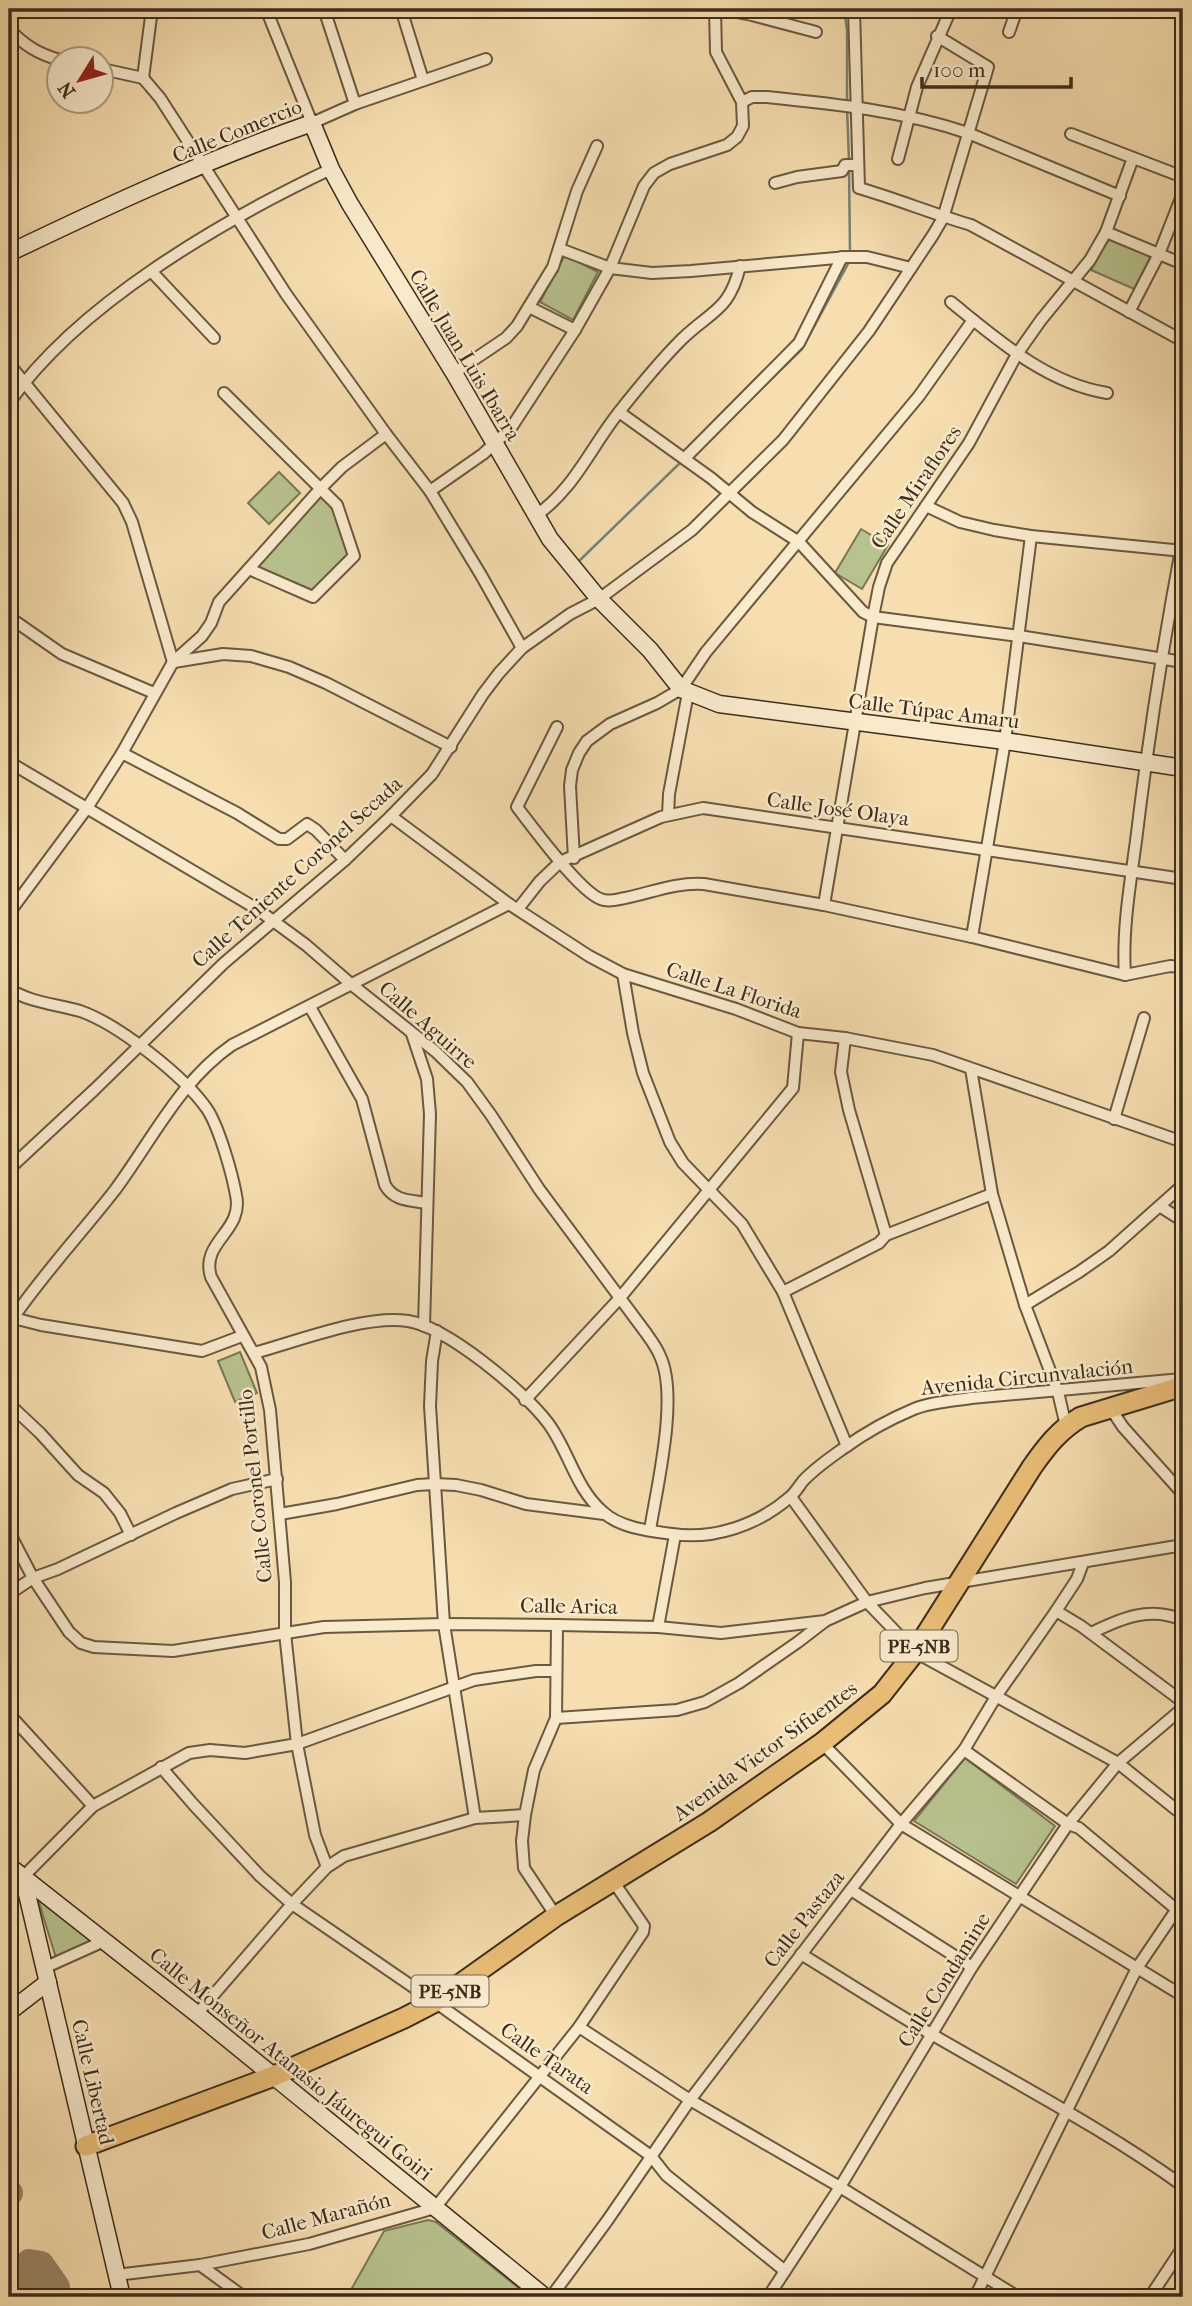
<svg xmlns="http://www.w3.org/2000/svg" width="1192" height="2306" font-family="'IM FELL French Canon',serif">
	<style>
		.green { fill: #b8c28e; stroke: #7a7754; stroke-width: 2 }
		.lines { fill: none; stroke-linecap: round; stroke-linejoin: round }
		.stream { stroke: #778274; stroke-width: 2.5 }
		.taxiway { stroke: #9a8566; stroke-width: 26 }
		.street-casing { stroke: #6b5840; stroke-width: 14 }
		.secondary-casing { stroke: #3d2c1b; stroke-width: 19 }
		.highway-casing { stroke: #3d2c1b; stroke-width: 23 }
		.street { stroke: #f9eacc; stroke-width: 10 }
		.secondary { stroke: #f9eacc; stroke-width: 16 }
		.highway { stroke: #ebbf78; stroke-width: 19 }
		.labels { text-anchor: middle; stroke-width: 5; stroke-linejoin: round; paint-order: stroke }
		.shield { fill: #f9eacc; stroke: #756550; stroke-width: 2 }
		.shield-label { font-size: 19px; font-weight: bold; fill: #3d2c1b }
		.street-label { font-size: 21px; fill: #3d2c1b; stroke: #f9eacc }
	</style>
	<rect width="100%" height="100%" fill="#f6deb0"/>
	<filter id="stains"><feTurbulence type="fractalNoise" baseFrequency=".00286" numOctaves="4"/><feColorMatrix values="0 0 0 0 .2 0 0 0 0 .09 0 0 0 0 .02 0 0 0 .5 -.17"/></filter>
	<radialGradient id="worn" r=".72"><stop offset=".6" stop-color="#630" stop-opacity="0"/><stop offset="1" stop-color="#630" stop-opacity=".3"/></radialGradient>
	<g class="green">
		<path d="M 1109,238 L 1151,256 L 1134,289 L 1091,270 Z"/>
		<path d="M 565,255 L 598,272 L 573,320 L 540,302 Z"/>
		<path d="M 279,472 L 300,493 L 269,524 L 248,503 Z"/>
		<path d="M 323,492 L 335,506 L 351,554 L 313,594 L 254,568 Z"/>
		<path d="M 861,529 L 888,545 L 862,589 L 835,573 Z"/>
		<path d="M 240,1352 L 257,1393 L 235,1402 L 218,1361 Z"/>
		<path d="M 965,1758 L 1055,1826 L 1016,1884 L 914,1821 Z"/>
		<path d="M 37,1896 L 94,1941 L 56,1958 Z"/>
		<path d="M 428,2220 L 436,2222 L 530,2297 L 347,2297 L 384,2231 Z"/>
	</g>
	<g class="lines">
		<g class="stream">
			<path d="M 844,9 L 847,30 L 847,102"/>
			<path d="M 847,108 L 849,161"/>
			<path d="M 849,168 L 850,252"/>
			<path d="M 760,390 L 802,349 L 849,262"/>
			<path d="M 577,563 L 683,460"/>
		</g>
		<g class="taxiway">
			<path d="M 9,2193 L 10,2193"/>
			<path d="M 29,2262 L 41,2264 L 57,2287"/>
			<path d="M 10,2274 L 23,2277 L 37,2297"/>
		</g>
		<g class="street-casing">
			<g id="street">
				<path d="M 266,9 L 312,123 L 355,104 L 486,59"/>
				<path d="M 324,9 L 355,104"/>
				<path d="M 401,9 L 423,80"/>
				<path d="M 721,9 L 752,15 L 816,32"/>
				<path d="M 854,9 L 859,188 C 897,199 933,214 971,225 L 1183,341"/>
				<path d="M 9,29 C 24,45 38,54 60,60"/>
				<path d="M 1009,32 L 1017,9"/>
				<path d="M 102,69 L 143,78"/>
				<path d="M 143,78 L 160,98 L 286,294 L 386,434 L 430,491 L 481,575 L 522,648"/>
				<path d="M 143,78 L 152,9"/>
				<path d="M 742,102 L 752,97 L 767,97 C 835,104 903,111 968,133 L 1120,196"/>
				<path d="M 1071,134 L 1183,177"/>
				<path d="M 898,159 L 917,87 L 951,9"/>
				<path d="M 775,183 L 797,177 L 842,171 L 845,165 L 858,165"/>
				<path d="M 1106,232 L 1183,264"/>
				<path d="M 560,249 L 610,268 L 652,273 L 691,271 L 847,257 L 867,257 L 911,268"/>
				<path d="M 152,272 L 214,338"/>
				<path d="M 951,302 C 998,340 1046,383 1107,393"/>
				<path d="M 529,307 L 575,330"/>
				<path d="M 1129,312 L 1159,254 L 1183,193"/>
				<path d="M 9,364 L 123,503 L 132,522 L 173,662"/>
				<path d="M 454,373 L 506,338 L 517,326 L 553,267 L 577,191 L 597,146"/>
				<path d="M 224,393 L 337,505 L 354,556 L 313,597 L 249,569"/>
				<path d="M 9,403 C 78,304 223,220 331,169"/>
				<path d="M 619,412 L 711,478 L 752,512 L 799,542 L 863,612 L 873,617 L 1019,636 L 1183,662"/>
				<path d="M 685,458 L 799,343 L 842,257"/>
				<path d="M 430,491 L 483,454 L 511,428 L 575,330 L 610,268 L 644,186 L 654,173 L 670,164 L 727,145 L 737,137 L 743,126 L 742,102 L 716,52 L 715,9"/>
				<path d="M 926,506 L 960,522 L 994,530 L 1031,536 L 1183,551"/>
				<path d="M 535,516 C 573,491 591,447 619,412 C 638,388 660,361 682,339 C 711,311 730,310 740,266"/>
				<path d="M 9,617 L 62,654 L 154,693"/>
				<path d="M 174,662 L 223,654 L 251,656 L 289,667 L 326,683 L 451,747"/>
				<path d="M 557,727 L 517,807 C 532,826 583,897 604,900 C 608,901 616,900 620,899 C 649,894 673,882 704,884 L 824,905 L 972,937 L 1125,975 L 1170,966 L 1183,967"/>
				<path d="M 122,753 L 237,813 L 279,839 L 287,839 L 307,824 L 316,830 L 345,860"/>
				<path d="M 9,762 L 257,909 L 306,945 L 351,984 L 435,1051 L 467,1082 L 491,1115 L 539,1189 L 646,1333 C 651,1340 657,1348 660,1356 C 679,1396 657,1486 650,1530"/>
				<path d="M 668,815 L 669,794 L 688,693"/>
				<path d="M 391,816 L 509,904 L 589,956 L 623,974 L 736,1009 L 798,1033 L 845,1038 L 933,1055 L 1183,1142"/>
				<path d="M 574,858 L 570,786 L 572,770 L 579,753 L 587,741 L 610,724 L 657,703 L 681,689 L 706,652 L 919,396 L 973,320"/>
				<path d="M 824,905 L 873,617 L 879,587 L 887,563 L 969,443 L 1017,354 L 1041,320 L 1090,260 L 1106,232 L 1133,158"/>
				<path d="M 518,909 L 540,881 L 560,862 L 661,817 L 703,808 L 1183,879"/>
				<path d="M 9,913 L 87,808 L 122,753 L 173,662 L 202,636 L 211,623 L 219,602 L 321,488 L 342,467 L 386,434"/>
				<path d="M 972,937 L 1005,741 L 1031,536"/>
				<path d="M 623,974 L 633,1033 L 643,1073 L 670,1142 L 683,1163 L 742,1224 L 783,1292 L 847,1446"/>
				<path d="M 1125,975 C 1122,931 1130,885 1136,841 C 1148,740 1164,639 1183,539"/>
				<path d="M 9,989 C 31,1003 56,1004 80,1011 C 118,1024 184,1076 207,1109 C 219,1127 232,1173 236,1195 C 244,1232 200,1241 211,1277 L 261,1367 L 270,1410 L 285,1582 L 285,1633 L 297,1744 L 315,1835 L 327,1867"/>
				<path d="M 310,1007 L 362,1099 L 385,1185 C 394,1201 409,1200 427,1203"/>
				<path d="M 412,1034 L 427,1079 L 430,1114 L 424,1326"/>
				<path d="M 845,1038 L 841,1072 L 849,1110 L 886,1235"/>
				<path d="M 971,1069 L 992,1194 L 1025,1305 L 1058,1392 L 1066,1426"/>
				<path d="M 1114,1119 L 1144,1018"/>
				<path d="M 9,1169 L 94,1090 L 224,963 L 345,860 L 391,816 L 432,774 L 483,694 L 499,673 L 522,648 L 570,614 L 599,599 L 692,530 L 783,440 L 869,331 L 933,235 L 943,218 L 988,67 L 937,36"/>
				<path d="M 1161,1207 L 1183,1221"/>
				<path d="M 783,1292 L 879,1243 L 886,1235 L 992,1194"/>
				<path d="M 1025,1305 L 1079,1272 L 1109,1251 L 1183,1185"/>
				<path d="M 13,1318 L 41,1325 L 202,1351 L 242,1336"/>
				<path d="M 9,1324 C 41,1276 80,1235 115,1190 C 152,1140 180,1081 232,1045 L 509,904"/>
				<path d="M 437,1331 L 432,1361 L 430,1406 L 444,1624 L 475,1818"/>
				<path d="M 254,1353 C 295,1342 366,1314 408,1321 C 447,1327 524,1391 548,1423 C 569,1451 575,1488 603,1512 C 620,1528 650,1531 672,1534 C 714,1540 758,1525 790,1497 C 795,1493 799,1486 803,1481 C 815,1468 830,1458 844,1448 C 865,1433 890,1419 914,1409 C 931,1402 952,1401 971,1398 L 1182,1379"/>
				<path d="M 525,1400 L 619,1299 L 793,1088 L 798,1033"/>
				<path d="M 9,1404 L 40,1433 L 78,1475 L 104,1493 L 120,1513 L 131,1535"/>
				<path d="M 1111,1409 L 1123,1427 L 1183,1494"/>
				<path d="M 791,1497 L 867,1602 L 915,1652 L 1118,1763 L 1183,1815"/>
				<path d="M 280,1514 L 337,1504 L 417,1485 L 435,1484 L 456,1485 L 481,1490 L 526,1504 L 604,1514"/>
				<path d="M 9,1532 L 33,1578 L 69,1632 L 81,1643 L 94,1647 L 173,1651 L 324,1627 L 444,1624 L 557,1625 L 658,1627 L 721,1633 L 825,1621 L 867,1602 L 925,1588 L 1183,1545"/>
				<path d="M 9,1594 L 33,1578 L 58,1569 L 176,1513 L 232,1489 L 277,1479"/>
				<path d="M 1056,1611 L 1081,1626 L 1183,1702"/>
				<path d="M 658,1627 L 675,1535"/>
				<path d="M 1091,1633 C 1122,1618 1149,1606 1183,1620"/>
				<path d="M 9,1714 L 93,1806"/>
				<path d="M 556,1718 L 677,1710 L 705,1702 L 739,1683 L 798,1642 L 824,1622"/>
				<path d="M 822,1743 L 901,1824 L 1183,1996"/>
				<path d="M 964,1750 L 1068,1824 L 1079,1828 L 1183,1915"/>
				<path d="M 161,1767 L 193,1804 L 260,1876 L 292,1904 L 435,2002 L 651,2156 L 666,2175 L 785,2271"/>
				<path d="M 23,1877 L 93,1806 L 189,1753 L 210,1750 L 245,1753 L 297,1744 L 474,1680 L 536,1671 L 556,1671"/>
				<path d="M 851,1890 L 972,1967"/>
				<path d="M 556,1916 L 524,1868 L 522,1841 L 525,1815 L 534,1770 L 556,1718 L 557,1625"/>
				<path d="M 801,1954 C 845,1981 888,2009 933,2035 C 1017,2084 1104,2129 1183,2186"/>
				<path d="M 44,1968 L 104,1941"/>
				<path d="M 197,2014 L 292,1904 L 327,1867 L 344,1856 L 475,1818 L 525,1815"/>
				<path d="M 579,2027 L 690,2100 L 840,2187 L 1018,2297"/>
				<path d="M 200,2265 L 244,2297"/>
				<path d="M 116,2275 L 200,2265 L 309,2244 L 435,2208 L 579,2027 L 643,1932 L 644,1926 L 613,1881"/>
				<path d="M 551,2297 L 607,2221 L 690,2100 L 901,1824 L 964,1750 L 997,1695 L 1056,1611 L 1077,1579 L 1083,1563"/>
				<path d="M 768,2297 L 840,2187 L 972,1967 L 1068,1824 L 1118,1763 L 1183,1708"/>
				<path d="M 975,2297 L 1137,1968 L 1183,1900"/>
				<path d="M 1150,2297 L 1183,2247"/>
			</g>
		</g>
		<g class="secondary-casing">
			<g id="secondary">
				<path d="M 9,253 C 107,206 208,159 312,123 L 331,169 L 350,204 L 454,373 L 550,539 L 599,599 L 650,650 L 681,689 L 719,704 L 1005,741 L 1183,768"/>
				<path d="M 9,1866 L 197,2014 L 545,2297"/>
				<path d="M 23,1877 L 122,2297"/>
				<path d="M 9,2012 L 48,1982"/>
			</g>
		</g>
		<g class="highway-casing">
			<path id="highway" d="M 86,2146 L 274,2076 L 404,2018 L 435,2002 L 556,1916 L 709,1822 L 822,1743 L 882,1694 L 915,1652 L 1032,1467 C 1046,1447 1059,1430 1081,1417 L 1183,1386"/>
		</g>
		<use href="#street" class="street"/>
		<use href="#secondary" class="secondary"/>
		<use href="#highway" class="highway"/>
	</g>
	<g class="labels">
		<g class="shield">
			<rect x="880.5" y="1630.5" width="77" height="31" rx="5"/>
			<rect x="411.5" y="1975.5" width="77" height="31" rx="5"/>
		</g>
		<g class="shield-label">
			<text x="919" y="1653">PE-5NB</text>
			<text x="450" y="1998">PE-5NB</text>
		</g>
		<g class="street-label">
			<text transform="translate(237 131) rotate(-22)" y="7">Calle Comercio</text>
			<text transform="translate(465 355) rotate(59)" y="7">Calle Juan Luis Ibarra</text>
			<text transform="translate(916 487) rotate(-56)" y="7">Calle Miraflores</text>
			<text transform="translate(934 711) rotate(7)" y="7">Calle Túpac Amaru</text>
			<text transform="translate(838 809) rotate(8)" y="7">Calle José Olaya</text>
			<text transform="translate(297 872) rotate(-42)" y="7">Calle Teniente Coronel Secada</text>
			<text transform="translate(734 990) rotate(18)" y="7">Calle La Florida</text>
			<text transform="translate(428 1025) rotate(41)" y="7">Calle Aguirre</text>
			<text transform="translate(1027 1377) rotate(-6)" y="7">Avenida Circunvalación</text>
			<text transform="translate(255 1486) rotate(-96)" y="7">Calle Coronel Portillo</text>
			<text transform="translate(569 1606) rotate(1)" y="7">Calle Arica</text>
			<text transform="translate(765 1751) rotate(-36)" y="7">Avenida Victor Sifuentes</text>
			<text transform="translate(804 1919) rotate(-52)" y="7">Calle Pastaza</text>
			<text transform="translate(944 1980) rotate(-58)" y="7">Calle Condamine</text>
			<text transform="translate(547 2058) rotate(35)" y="7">Calle Tarata</text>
			<text transform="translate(291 2064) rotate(39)" y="7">Calle Monseñor Atanasio Jáuregui Goiri</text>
			<text transform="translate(93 2082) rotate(77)" y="7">Calle Libertad</text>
			<text transform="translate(326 2216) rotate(-15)" y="7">Calle Marañón</text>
		</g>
	</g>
	<rect width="1192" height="2306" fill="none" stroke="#f6deb0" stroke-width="35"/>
	<rect x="10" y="10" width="1171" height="2285" fill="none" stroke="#3d2c1b" stroke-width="3.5"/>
	<rect x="18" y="18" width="1157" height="2271" fill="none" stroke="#3d2c1b" stroke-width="2"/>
	<g transform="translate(80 80) rotate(233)"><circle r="33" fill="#f9eacc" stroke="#ae9e85" stroke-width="2"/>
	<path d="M0-5L12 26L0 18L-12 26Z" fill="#8f2418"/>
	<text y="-10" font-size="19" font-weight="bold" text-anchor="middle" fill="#3d2c1b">N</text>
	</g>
	<path d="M922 77v10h149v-10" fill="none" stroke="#3d2c1b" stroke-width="3.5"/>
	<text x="933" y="77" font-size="21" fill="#3d2c1b" stroke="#f9eacc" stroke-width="5" paint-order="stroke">100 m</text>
	<rect width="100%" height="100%" filter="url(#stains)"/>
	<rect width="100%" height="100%" fill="url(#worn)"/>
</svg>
